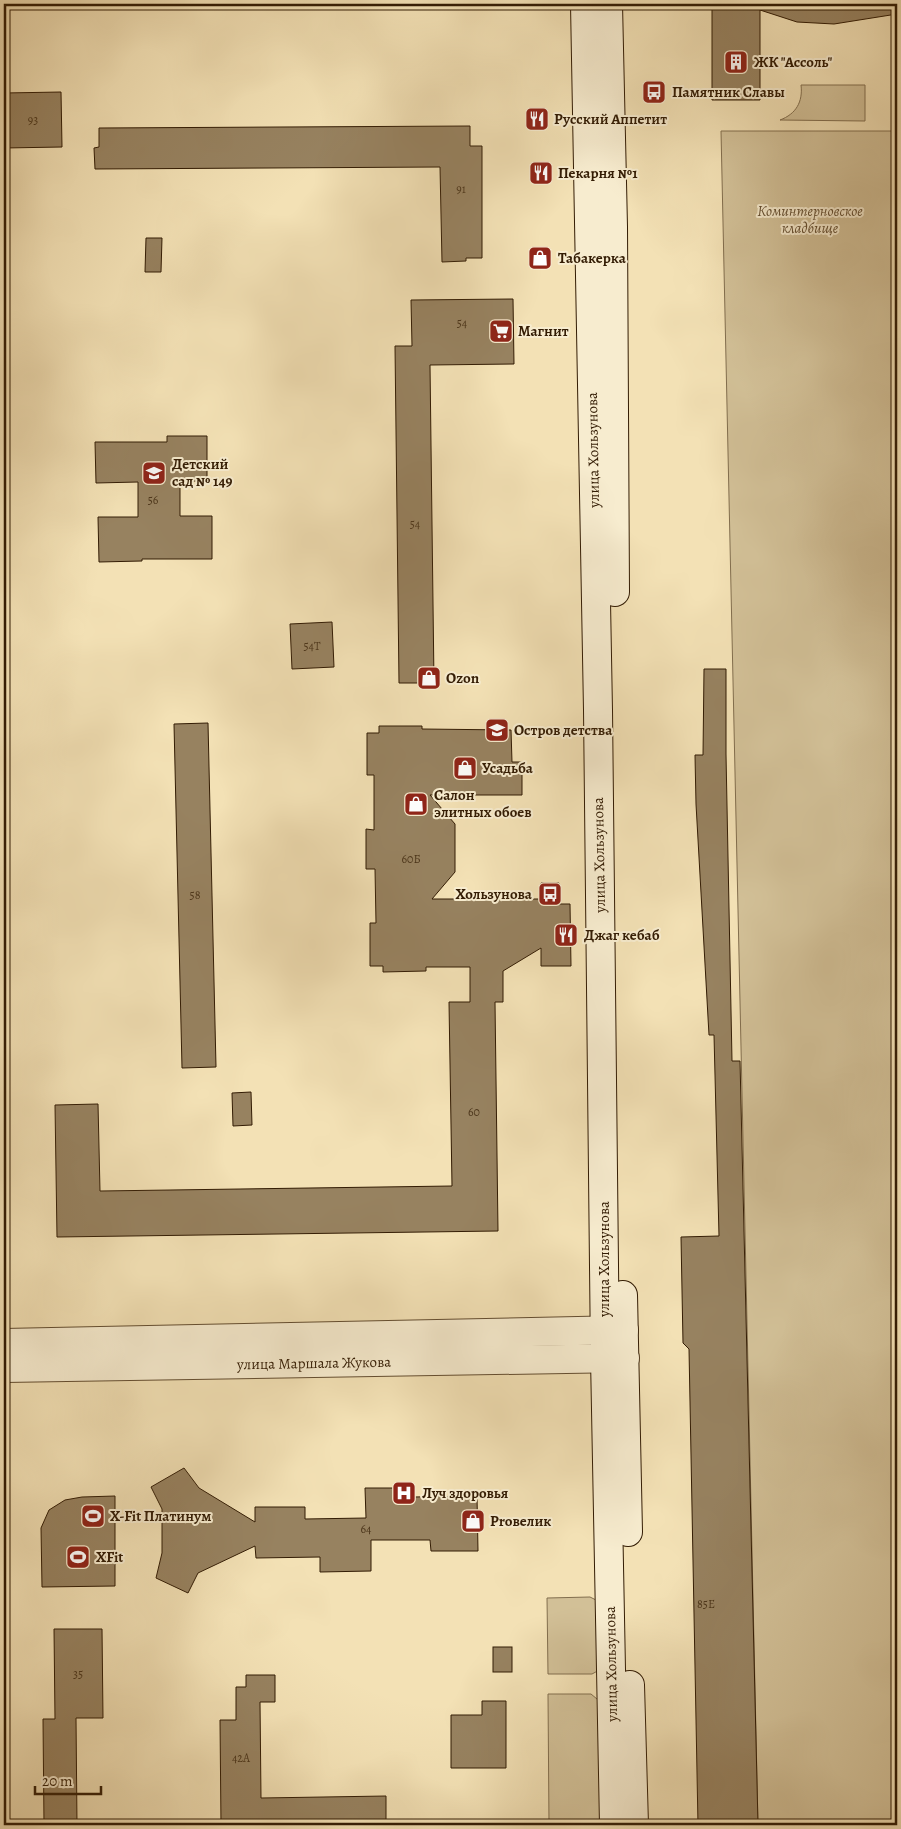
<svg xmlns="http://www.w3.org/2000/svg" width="901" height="1829" font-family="Alegreya,serif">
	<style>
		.green { fill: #d2c097; stroke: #826e4e }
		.building { fill: #978260; stroke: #331c04 }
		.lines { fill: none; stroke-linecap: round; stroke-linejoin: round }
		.tertiary-casing { stroke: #634d30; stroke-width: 30 }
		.secondary-casing { stroke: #331c04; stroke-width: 30 }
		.tertiary { stroke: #f7eccf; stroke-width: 28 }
		.secondary { stroke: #f7eccf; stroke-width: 28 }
		.labels { text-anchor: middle; stroke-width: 4; stroke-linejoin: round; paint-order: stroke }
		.number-label { font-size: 12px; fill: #4c361b }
		.poi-label { font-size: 15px; font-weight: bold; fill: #331c04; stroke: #f7eccf; text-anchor: start }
		.park-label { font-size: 15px; font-style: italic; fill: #634d30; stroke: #f7eccf }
		.street-label { font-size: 15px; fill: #331c04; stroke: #f7eccf }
	</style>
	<rect width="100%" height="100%" fill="#f3e1b5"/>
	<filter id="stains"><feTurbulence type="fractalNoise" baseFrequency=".004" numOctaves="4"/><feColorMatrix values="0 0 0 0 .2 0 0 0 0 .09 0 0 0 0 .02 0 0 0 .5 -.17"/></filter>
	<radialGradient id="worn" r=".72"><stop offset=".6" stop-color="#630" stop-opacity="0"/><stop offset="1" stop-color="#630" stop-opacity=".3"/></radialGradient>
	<g class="green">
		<path d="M 801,85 L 865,85 L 865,121 L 780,120 C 796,114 803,102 801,85 Z"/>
		<path d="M 721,131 L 897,131 L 897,1825 L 758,1825 Z"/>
		<path d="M 590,1597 L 602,1603 L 603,1668 L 592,1674 L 548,1674 L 547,1598 Z"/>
		<path d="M 548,1694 L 591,1694 L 603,1704 L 605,1825 L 549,1825 Z"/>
	</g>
	<g class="building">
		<path d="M 712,4 L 896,4 L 897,14 L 834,24 L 797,22 L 760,10 L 760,100 L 712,100 Z"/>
		<path d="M 61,92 L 62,147 L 4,148 L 4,93 Z"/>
		<path d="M 470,126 L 470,146 L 482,146 L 482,258 L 466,258 L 466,261 L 442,262 L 440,167 L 95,169 L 94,148 L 99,147 L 99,128 Z"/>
		<path d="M 146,238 L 162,238 L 161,272 L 145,272 Z"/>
		<path d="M 513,299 L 514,364 L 430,365 L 434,683 L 399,683 L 395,346 L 412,346 L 411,300 Z"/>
		<path d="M 167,436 L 207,436 L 207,481 L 180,481 L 180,516 L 212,516 L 212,559 L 142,559 L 142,561 L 99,562 L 98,517 L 138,517 L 138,482 L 96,483 L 95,442 L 167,442 Z"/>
		<path d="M 332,622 L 334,667 L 292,669 L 290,624 Z"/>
		<path d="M 704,669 L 726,669 L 726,754 L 732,1061 L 740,1061 L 758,1825 L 698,1825 L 689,1349 L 683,1343 L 681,1237 L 719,1236 L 714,1035 L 709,1035 L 696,804 L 695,755 L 703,755 Z"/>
		<path d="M 208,723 L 216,1067 L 182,1068 L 174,724 Z"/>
		<path d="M 379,726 L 422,726 L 422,729 L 511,730 L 512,762 L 522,762 L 522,795 L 430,795 L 455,824 L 455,872 L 432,899 L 541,899 L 541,883 L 559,883 L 559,904 L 570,904 L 571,966 L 541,966 L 541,948 L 503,971 L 503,1002 L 495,1002 L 498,1231 L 57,1237 L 55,1105 L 98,1104 L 100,1191 L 452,1186 L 449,1002 L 470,1002 L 470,967 L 426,967 L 426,971 L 383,972 L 383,966 L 370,966 L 370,923 L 376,923 L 375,869 L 366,869 L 366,829 L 374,830 L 374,775 L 367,775 L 367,733 L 379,733 Z"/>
		<path d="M 251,1092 L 252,1125 L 233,1126 L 232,1093 Z"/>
		<path d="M 184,1468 L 199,1488 L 255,1522 L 255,1507 L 305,1507 L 305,1519 L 366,1518 L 365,1488 L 413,1488 L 413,1497 L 477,1496 L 478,1551 L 431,1551 L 430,1540 L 371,1540 L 371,1571 L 320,1572 L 320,1557 L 256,1558 L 255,1546 L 198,1573 L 188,1593 L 156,1578 L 162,1553 L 162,1509 L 151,1487 Z"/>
		<path d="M 115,1496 L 115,1586 L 42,1587 L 41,1528 L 49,1510 L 65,1500 L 82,1497 Z"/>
		<path d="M 54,1629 L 102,1629 L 103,1718 L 76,1718 L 77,1825 L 44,1825 L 43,1719 L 55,1719 Z"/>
		<rect x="493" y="1647" width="19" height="25"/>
		<path d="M 246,1675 L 275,1675 L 275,1702 L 260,1702 L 261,1798 L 386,1796 L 386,1825 L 221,1825 L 220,1720 L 236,1720 L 236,1687 L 246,1687 Z"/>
		<path d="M 482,1701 L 506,1701 L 506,1768 L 451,1768 L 451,1715 L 482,1715 Z"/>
	</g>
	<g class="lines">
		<g class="tertiary-casing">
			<g id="tertiary">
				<path d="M 4,1343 L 624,1330"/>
				<path d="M 4,1368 L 625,1358"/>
			</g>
		</g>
		<g class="secondary-casing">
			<g id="secondary">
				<path d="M 585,4 L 598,710 L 605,1358 L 614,1825"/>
				<path d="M 608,4 L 613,227 L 615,592"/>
				<path d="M 623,1295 L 628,1532"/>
				<path d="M 630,1685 L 634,1825"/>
			</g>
		</g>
		<use href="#tertiary" class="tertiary"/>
		<use href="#secondary" class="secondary"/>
	</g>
	<defs>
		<g id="building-square" transform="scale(1.25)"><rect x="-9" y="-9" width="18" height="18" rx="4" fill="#8f2418" stroke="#f7eccf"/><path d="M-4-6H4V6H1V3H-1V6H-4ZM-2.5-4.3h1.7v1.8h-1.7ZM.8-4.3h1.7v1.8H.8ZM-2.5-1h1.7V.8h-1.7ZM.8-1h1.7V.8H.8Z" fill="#fff"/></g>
		<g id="bus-square" transform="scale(1.25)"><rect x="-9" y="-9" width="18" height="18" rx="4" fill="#8f2418" stroke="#f7eccf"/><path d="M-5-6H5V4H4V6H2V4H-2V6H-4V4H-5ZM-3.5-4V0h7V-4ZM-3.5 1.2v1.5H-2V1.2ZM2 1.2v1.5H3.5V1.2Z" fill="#fff"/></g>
		<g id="restaurant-square" transform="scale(1.25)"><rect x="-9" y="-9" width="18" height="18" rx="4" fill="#8f2418" stroke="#f7eccf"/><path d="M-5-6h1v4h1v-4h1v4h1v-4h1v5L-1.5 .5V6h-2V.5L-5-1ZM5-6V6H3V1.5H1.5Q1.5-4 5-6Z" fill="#fff"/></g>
		<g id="shop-square" transform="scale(1.25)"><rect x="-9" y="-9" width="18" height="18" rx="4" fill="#8f2418" stroke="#f7eccf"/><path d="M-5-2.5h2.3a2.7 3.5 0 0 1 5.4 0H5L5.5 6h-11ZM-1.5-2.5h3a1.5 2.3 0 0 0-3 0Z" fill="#fff"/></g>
		<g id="supermarket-square" transform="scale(1.25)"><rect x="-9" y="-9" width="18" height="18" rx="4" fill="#8f2418" stroke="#f7eccf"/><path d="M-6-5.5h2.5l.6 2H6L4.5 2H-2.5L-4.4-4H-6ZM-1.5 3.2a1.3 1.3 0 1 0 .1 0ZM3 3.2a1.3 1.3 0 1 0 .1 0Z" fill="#fff"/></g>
		<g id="school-square" transform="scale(1.25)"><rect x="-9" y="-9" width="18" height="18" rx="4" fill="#8f2418" stroke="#f7eccf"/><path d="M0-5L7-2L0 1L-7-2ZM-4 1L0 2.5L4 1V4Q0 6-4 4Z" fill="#fff"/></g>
		<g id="hospital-square" transform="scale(1.25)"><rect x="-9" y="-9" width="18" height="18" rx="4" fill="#8f2418" stroke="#f7eccf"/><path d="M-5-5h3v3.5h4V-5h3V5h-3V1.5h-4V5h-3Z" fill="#fff"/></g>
		<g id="stadium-square" transform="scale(1.25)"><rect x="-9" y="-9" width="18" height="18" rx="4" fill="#8f2418" stroke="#f7eccf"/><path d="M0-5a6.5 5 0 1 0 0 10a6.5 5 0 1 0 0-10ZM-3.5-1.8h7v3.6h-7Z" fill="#fff"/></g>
	</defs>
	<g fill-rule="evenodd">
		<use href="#building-square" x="736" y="62"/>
		<use href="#bus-square" x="654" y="92"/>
		<use href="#restaurant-square" x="537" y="119"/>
		<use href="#restaurant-square" x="541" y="173"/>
		<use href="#shop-square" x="540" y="258"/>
		<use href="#supermarket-square" x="501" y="331"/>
		<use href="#school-square" x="154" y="473"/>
		<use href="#shop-square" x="429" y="678"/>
		<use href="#school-square" x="497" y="730"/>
		<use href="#shop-square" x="465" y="768"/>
		<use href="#shop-square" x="416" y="804"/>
		<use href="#bus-square" x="550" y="894"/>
		<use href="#restaurant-square" x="566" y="935"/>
		<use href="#hospital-square" x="404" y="1493"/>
		<use href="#stadium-square" x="93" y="1516"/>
		<use href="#shop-square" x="473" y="1521"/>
		<use href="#stadium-square" x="78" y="1557"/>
	</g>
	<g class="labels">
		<g class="number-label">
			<text x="33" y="124">93</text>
			<text x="461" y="193">91</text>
			<text x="462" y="327">54</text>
			<text x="153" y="504">56</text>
			<text x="415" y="528">54</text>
			<text x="312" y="650">54Т</text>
			<text x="411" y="863">60Б</text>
			<text x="195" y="899">58</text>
			<text x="474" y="1116">60</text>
			<text x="366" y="1533">64</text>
			<text x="706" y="1608">85Е</text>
			<text x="78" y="1678">35</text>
			<text x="241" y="1762">42А</text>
		</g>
		<g class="poi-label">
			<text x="754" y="67">ЖК "Ассоль"</text>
			<text x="672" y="97">Памятник Славы</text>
			<text x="554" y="124">Русский Аппетит</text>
			<text x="558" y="178">Пекарня №1</text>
			<text x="558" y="263">Табакерка</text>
			<text x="518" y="336">Магнит</text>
			<text x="172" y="469">Детский<tspan x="172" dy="17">сад № 149</tspan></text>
			<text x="446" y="683">Ozon</text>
			<text x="514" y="735">Остров детства</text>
			<text x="482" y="773">Усадьба</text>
			<text x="434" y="800">Салон<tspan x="434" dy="17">элитных обоев</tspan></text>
			<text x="532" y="899" text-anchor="end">Хользунова</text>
			<text x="584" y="940">Джаг кебаб</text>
			<text x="422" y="1498">Луч здоровья</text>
			<text x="110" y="1521">X-Fit Платинум</text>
			<text x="490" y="1526">Proвелик</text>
			<text x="96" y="1562">XFit</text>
		</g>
		<g class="park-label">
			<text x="810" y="216">Коминтерновское<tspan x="810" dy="17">кладбище</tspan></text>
		</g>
		<g class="street-label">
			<text transform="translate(593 450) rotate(-91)" y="5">улица Хользунова</text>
			<text transform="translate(599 855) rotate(-91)" y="5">улица Хользунова</text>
			<text transform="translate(604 1259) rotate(-90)" y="5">улица Хользунова</text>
			<text transform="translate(314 1363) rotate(-1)" y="5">улица Маршала Жукова</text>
			<text transform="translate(611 1664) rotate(-91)" y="5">улица Хользунова</text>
		</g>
	</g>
	<rect width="901" height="1829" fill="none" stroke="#f3e1b5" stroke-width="20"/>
	<rect x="5" y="5" width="891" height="1819" fill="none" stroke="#331c04" stroke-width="2.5"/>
	<rect x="10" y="10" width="881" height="1809" fill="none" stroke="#331c04"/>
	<path d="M35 1786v8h66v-8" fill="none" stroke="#331c04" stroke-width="2.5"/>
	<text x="42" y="1786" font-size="15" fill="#331c04" stroke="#f7eccf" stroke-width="4" paint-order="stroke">20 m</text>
	<rect width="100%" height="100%" filter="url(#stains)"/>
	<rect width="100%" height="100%" fill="url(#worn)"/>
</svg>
